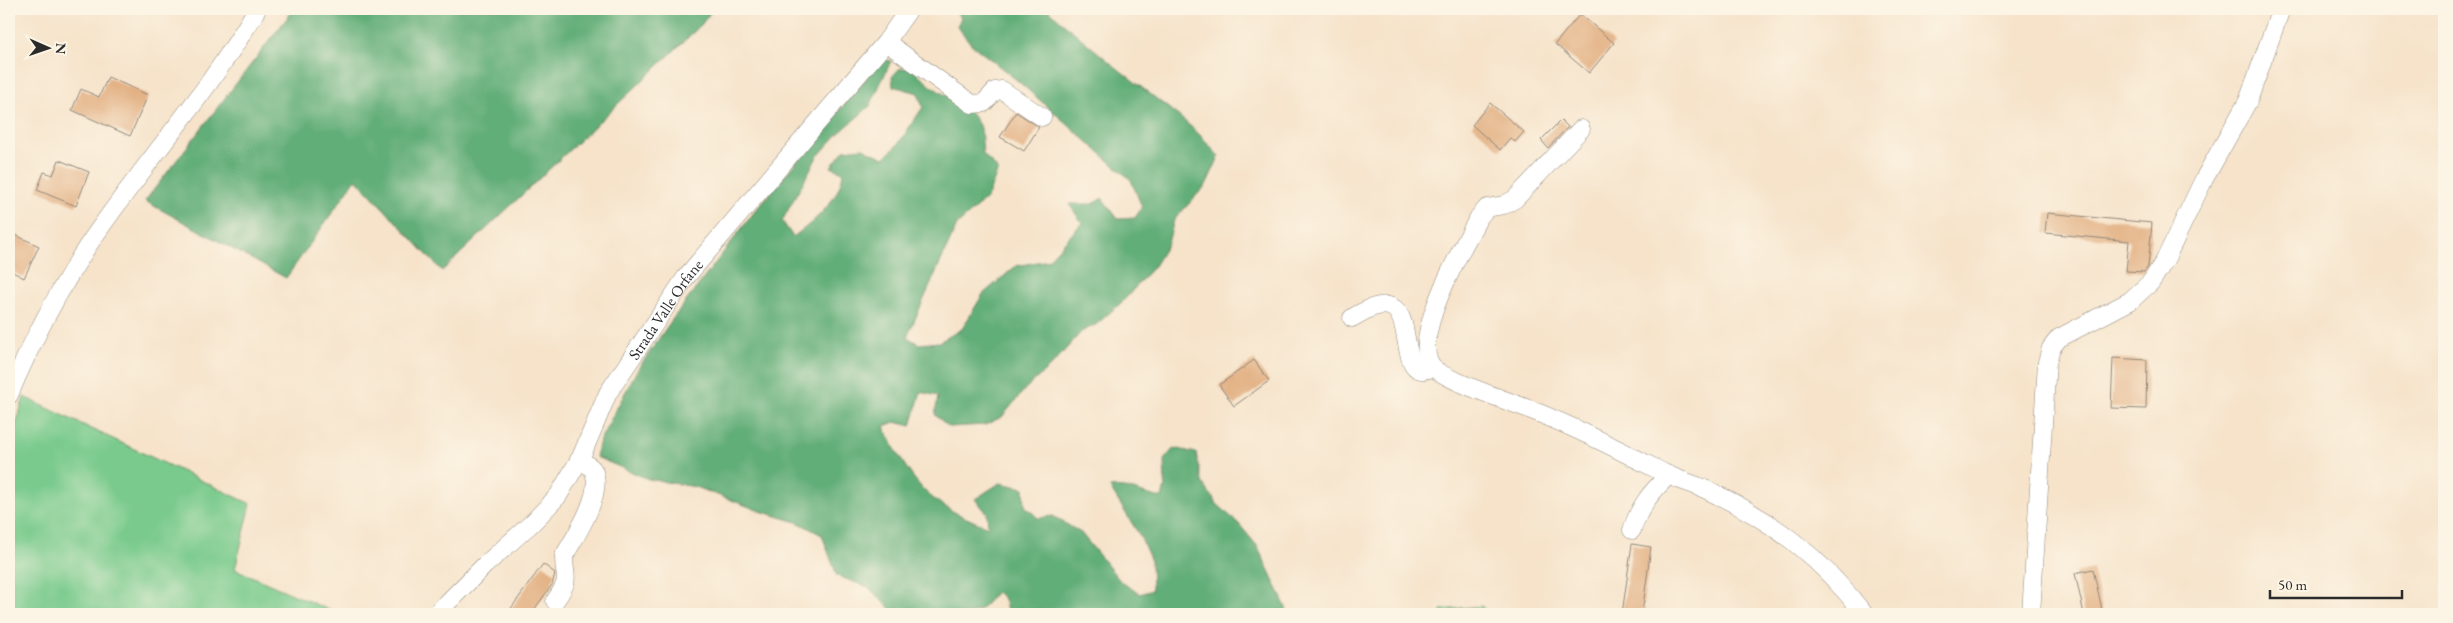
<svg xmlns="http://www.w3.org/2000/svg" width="2453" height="623" font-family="'EB Garamond',serif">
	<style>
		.green { fill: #79ca8c; stroke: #527a5c }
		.forest { fill: #62ae78; stroke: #466c52 }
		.building { fill: #e2af81 }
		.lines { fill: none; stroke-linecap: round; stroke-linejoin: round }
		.minor-casing { stroke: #90877a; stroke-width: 19 }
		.minor { stroke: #fff; stroke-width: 18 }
		.labels { text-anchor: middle; stroke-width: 4; stroke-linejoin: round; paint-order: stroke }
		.street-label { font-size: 16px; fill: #2b2b2b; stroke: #fcf5e5 }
	</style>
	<rect width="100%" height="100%" fill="#fcf5e5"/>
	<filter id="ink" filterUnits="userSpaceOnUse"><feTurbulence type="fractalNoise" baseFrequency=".02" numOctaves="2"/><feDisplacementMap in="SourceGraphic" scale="10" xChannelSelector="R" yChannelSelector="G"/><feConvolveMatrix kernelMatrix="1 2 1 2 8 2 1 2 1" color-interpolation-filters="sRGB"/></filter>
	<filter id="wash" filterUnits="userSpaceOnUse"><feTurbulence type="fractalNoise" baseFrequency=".0096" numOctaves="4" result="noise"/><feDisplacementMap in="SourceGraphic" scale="20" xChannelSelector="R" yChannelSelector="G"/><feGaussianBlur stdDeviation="1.12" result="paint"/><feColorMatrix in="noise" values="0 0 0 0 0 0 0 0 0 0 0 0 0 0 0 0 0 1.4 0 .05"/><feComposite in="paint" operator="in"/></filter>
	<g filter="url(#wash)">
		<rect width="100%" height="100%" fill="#f6e3ca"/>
		<g class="green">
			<path d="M 24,397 L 251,504 L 235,569 L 338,614 L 9,614 L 9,450 Z"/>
			<path d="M 1483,606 L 1484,614 L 1441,614 L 1441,610 Z"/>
		</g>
		<g class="forest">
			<path d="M 294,9 L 713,9 L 701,25 L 442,271 L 356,179 L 286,278 L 145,201 Z"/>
			<path d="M 954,9 L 1047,9 C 1076,34 1105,59 1136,83 C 1165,106 1197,127 1219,157 L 1206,185 L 1174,220 L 1168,243 L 1154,266 L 1124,300 L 1097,324 L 1081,332 L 1051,366 L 1026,388 L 1002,417 L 985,425 L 949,427 L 935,415 L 938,396 L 921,392 L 911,426 L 895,422 L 884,426 C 893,448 912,480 929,495 C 946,510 968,519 988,527 L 987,513 L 975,499 L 1000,483 L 1024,488 L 1025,506 L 1038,518 L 1053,516 L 1081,533 L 1121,582 L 1140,594 L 1152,590 L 1151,561 L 1140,536 L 1110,488 C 1129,485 1143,495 1162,498 L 1165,486 L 1164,460 L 1174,448 L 1196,453 L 1202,482 L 1217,504 L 1239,524 L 1258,547 L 1289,614 L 1053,614 L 1041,609 L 1008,614 L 1004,599 L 997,592 L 980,610 L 969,614 L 896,614 L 868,587 L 837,576 L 822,535 L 797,522 L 763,512 L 696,487 L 648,479 L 596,457 L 600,440 L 636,372 L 671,321 L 755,211 L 882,59 L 891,61 L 870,106 L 838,134 L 817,157 L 782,221 L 793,237 C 815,221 840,200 843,172 L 831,167 L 844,150 L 863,148 L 884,158 L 899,143 L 923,107 L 918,93 L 893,86 L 892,77 L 899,69 L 907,68 L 915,71 L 931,86 L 969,110 L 981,128 L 983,154 L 998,170 L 987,198 L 957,225 L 907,337 L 919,344 L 939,342 L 962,329 L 983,294 L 1016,266 L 1048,260 L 1082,223 L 1069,204 L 1093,204 L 1102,198 L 1118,219 L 1135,218 L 1142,207 L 1131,180 L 1018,81 L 971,44 L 957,26 L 961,18 Z"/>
		</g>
		<g id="blocks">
			<g class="building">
				<path d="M 1580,14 L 1614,43 L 1589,73 L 1555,44 Z"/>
				<path d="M 108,77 L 148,95 L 130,136 L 72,110 L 81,89 L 99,97 Z"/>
				<path d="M 1490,103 L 1524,132 L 1515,142 L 1510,138 L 1500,150 L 1472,125 Z"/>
				<path d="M 1016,112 L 1039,127 L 1024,151 L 1000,137 Z"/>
				<path d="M 1561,120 L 1568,127 L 1548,148 L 1541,140 Z"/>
				<path d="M 59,160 L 89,172 L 76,206 L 37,190 L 44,172 L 53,175 Z"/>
				<path d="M 2047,213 L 2152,223 L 2148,267 L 2144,272 L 2126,271 L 2129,241 L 2045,233 Z"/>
				<path d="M 9,232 L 39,246 L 24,278 L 9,270 Z"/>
				<path d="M 2113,358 L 2147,360 L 2146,409 L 2111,408 Z"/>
				<path d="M 1254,360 L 1269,381 L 1234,406 L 1219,385 Z"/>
				<path d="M 1632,544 L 1651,547 L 1642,614 L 1622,614 Z"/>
				<path d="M 543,564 L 555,573 L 552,585 L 531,614 L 507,614 Z"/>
				<path d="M 2093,569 L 2103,614 L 2084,614 L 2075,573 Z"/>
			</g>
		</g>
	</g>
	<g filter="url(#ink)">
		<use href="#blocks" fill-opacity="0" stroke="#90877a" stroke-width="1"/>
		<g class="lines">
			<g class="minor-casing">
				<g id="minor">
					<path d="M 886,42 L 972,104 L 984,103 L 995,91 L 1002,90 L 1042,117"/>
					<path d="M 1581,129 L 1515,199 L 1504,205 L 1487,208 L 1479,217 C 1463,247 1413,332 1430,364 C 1436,377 1513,403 1529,409 C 1577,428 1621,451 1666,474 C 1680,481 1695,484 1709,491 C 1774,521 1820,557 1864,614"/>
					<path d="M 1352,318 C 1432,267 1386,387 1432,368"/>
					<path d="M 9,395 C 30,345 57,293 87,247 C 141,166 209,93 257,9"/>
					<path d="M 1632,530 C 1639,507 1651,492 1669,475"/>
					<path d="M 555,601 C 572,576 564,582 564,556 C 575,537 603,495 594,472 C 592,466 584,463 579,460"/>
					<path id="s1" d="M 436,614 L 485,565 L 532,523 L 558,496 L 581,457 L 608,393 L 686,277 L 886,42 L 909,9"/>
					<path d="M 2031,614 L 2047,362 L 2051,348 L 2059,338 L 2130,301 L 2151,282 L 2165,260 L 2204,179 L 2248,101 L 2281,9"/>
				</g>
			</g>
			<use href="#minor" class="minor"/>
		</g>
	</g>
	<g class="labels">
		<g class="street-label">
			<text dy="6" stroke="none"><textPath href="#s1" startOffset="386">Strada Valle Orfane</textPath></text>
		</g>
	</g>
	<rect width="2453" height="623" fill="none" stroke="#fcf5e5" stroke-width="30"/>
	<g transform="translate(48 48) rotate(92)" stroke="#fcf5e5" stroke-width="4" paint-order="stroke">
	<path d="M0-4L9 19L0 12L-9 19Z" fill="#2b2b2b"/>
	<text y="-8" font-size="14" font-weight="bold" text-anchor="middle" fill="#2b2b2b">N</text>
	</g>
	<path d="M2270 590v8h132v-8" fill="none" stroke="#2b2b2b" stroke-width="2.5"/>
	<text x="2278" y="590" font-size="15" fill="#2b2b2b" stroke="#fcf5e5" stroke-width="4" paint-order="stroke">50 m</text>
</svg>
